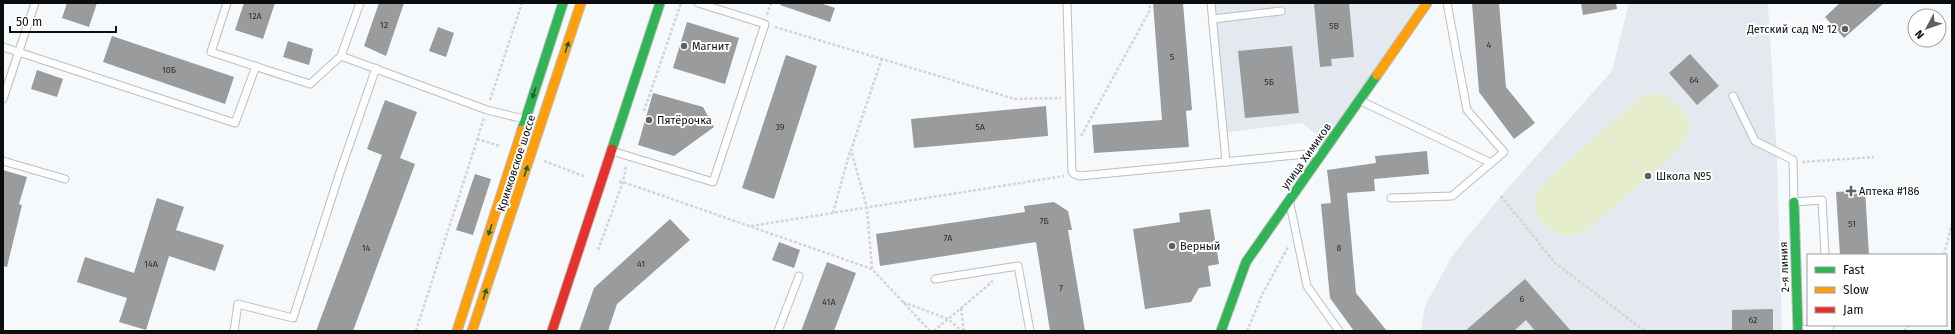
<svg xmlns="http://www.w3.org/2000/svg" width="1955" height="334" font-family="'Fira Sans',sans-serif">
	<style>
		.built { fill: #e3e9ef }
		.green { fill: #e5edcc }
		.building { fill: #999b9c }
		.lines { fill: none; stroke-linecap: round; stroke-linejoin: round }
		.lane-casing { stroke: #bcbec0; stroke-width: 9 }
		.fast-casing { stroke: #bcbec0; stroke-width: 11 }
		.slow-casing { stroke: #bcbec0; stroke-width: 11 }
		.jam-casing { stroke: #bcbec0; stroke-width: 11 }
		.path { stroke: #d4d4d5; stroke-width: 2.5; stroke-dasharray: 3 2; stroke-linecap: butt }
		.lane { stroke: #fefefe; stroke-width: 7 }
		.fast { stroke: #30b455; stroke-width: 9 }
		.slow { stroke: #ff9f0a; stroke-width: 9 }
		.jam { stroke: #e5322d; stroke-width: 9 }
		.oneway { fill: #1d6031 }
		.poi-dot { fill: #5d5f60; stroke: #fff; stroke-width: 1.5 }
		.labels { text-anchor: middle; stroke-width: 4; stroke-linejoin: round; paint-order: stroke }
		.number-label { font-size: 9px; fill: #2e3031 }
		.poi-label { font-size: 11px; fill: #0a0c0d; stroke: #fff; text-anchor: start }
		.street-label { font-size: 11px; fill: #0a0c0d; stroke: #fff }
	</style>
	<rect width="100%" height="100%" fill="#f6f9fb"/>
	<g class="built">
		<path d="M 1211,3 L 1427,3 L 1329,144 L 1302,123 L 1223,133 Z"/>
		<path d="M 1629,3 L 1768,3 L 1777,157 L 1782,331 L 1421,331 L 1425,306 L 1452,256 L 1501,196 L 1612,71 Z"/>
	</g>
	<path class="green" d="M 1657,93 C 1673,99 1693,112 1688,133 C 1687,137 1683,143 1681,147 L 1588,230 C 1583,232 1576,236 1571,236 C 1553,236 1533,221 1535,201 C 1535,195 1540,188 1543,183 L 1642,96 Z"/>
	<g class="building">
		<path d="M 67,3 L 97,3 L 89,27 L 62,18 Z"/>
		<path d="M 244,3 L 275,3 L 263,39 L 235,30 Z"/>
		<path d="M 379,3 L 404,3 L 386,56 L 364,46 Z"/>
		<path d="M 781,3 L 820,3 L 835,8 L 830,22 L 780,5 Z"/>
		<path d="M 1153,3 L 1183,3 L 1192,110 L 1186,111 L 1189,147 L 1094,153 L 1092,125 L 1162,120 Z"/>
		<path d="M 1326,3 L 1349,3 L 1354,57 L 1331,59 L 1332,66 L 1320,67 L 1314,4 Z"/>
		<path d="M 1472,3 L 1499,3 L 1506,87 L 1535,123 L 1514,139 L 1479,92 Z"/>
		<path d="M 1581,3 L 1616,3 L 1617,9 L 1583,15 Z"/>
		<path d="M 1840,3 L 1884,3 L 1844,38 L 1825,17 Z"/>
		<path d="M 687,22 L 739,38 L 725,84 L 673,68 Z"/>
		<path d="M 438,27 L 454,33 L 446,57 L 429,51 Z"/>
		<path d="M 112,36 L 234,77 L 225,104 L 103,62 Z"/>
		<path d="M 288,41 L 313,49 L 309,65 L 283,57 Z"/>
		<path d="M 1292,46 L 1299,113 L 1245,118 L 1238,51 Z"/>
		<path d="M 1690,54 L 1719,86 L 1697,105 L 1669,73 Z"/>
		<path d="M 786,55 L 817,66 L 774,199 L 742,188 Z"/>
		<path d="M 37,70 L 63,79 L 57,97 L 31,89 Z"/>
		<path d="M 653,93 L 703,107 L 714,127 L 674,156 L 638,145 Z"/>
		<path d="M 385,100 L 417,112 L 400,158 L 415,164 L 353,331 L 316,331 L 382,155 L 367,149 Z"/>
		<path d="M 1046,106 L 1048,136 L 914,148 L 911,119 Z"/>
		<path d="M 1427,151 L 1429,174 L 1374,179 L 1375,191 L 1347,193 L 1356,293 L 1387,331 L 1354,331 L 1330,298 L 1321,204 L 1331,203 L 1327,170 L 1376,163 L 1375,156 Z"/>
		<path d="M 3,170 L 27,177 L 19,204 L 22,205 L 7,267 L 3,266 Z"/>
		<path d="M 475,174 L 491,179 L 473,235 L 456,230 Z"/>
		<path d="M 1865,190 L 1869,255 L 1840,255 L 1836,192 Z"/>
		<path d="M 157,198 L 184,207 L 176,230 L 224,245 L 215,271 L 169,256 L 146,330 L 119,322 L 127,298 L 77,282 L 85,257 L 134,273 Z"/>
		<path d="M 1054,202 L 1068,211 L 1072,230 L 1068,230 L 1085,331 L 1050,331 L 1036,242 L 880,266 L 876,234 L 1025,212 L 1024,206 Z"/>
		<path d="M 1210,209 L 1219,264 L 1208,266 L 1211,286 L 1199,288 L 1191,302 L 1145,309 L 1133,229 L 1180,222 L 1179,213 Z"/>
		<path d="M 670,219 L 690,240 L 617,304 L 608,331 L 579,331 L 594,288 Z"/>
		<path d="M 779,242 L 800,250 L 794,268 L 772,260 Z"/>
		<path d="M 827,262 L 856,273 L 834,331 L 801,331 Z"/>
		<path d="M 1525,279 L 1571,331 L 1535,331 L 1526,320 L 1514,331 L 1465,331 Z"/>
		<path d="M 1773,309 L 1773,331 L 1732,331 L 1732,310 Z"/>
	</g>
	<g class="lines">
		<g class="lane-casing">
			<g id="lane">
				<path d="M 227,3 L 211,52 L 310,84 L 341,56"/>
				<path d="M 360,3 L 341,56 L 487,110 L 524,119"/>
				<path d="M 1067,3 L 1072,171 L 1074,174 L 1080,176 L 1317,153"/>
				<path d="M 1211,3 L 1226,162"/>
				<path d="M 1213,19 L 1281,11"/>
				<path d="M 3,47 L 235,123 L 256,66"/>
				<path d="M 1733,96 L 1755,141 L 1793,160 L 1794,202 L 1822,200 L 1825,255"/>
				<path d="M 3,99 L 35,3"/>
				<path d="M 1361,101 L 1491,163"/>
				<path d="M 612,151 L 713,182 L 765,24 L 698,3"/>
				<path d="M 3,161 L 65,179"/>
				<path d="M 1391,198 L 1452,196 L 1504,152 L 1467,110 L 1447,3"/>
				<path d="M 1290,204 L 1307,286 L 1339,331"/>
				<path d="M 935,279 L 1018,266 L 1030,331"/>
				<path d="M 1798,330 L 1830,327 L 1830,325"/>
				<path d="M 234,331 L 238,304 L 293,318 L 341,169 L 376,68"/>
				<path d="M 778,331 L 799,276"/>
			</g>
		</g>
		<g class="fast-casing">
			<g id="fast">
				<path d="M 522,130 L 563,3"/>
				<path d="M 612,149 L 660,3"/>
				<path d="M 1794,202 L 1798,331"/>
				<path d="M 1221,331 L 1246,262 L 1377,75"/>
			</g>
		</g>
		<g class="slow-casing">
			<g id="slow">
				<path d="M 1377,75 L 1427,3"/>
				<path d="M 457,331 L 522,130"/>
				<path d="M 472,331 L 581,3"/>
			</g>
		</g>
		<g class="jam-casing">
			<path id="jam" d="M 552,331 L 612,149"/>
		</g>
		<g class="path">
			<path d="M 767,15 L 771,3"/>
			<path d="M 775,27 L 1015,99 L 1061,98"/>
			<path d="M 490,100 L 522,3"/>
			<path d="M 644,111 L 681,3"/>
			<path d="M 1081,136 L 1149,12 L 1150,3"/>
			<path d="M 477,139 L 500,146"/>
			<path d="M 544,161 L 586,177"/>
			<path d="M 1802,162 L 1874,157"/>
			<path d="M 619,182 L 623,182 L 872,269 L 930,331"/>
			<path d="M 1501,196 L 1555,263 L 1645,331"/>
			<path d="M 833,213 L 850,151"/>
			<path d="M 751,226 L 1064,176"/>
			<path d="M 598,250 L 623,182 L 626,166"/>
			<path d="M 1944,255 L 1952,223"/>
			<path d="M 872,269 L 867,208 L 851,150 L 882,58"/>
			<path d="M 903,302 L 948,319 L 962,331"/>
			<path d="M 961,308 L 964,331"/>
			<path d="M 416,331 L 484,118"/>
			<path d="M 934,331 L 993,281"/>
			<path d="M 1247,331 L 1263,293 L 1288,247"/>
			<path d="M 1904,331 L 1909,325"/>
		</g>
		<use href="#lane" class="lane"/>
		<use href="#fast" class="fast"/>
		<use href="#slow" class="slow"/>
		<use href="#jam" class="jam"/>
	</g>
	<defs><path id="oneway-solid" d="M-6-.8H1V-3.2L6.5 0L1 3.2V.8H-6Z"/></defs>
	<g class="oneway">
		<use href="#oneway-solid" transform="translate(567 47) rotate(-72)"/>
		<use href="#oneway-solid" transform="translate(534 93) rotate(108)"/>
		<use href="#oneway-solid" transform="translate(526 171) rotate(-72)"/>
		<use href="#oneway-solid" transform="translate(490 230) rotate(108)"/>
		<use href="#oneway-solid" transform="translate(485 294) rotate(-72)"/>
	</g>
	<g class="poi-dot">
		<circle cx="1845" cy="29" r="4"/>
		<circle cx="684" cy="46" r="4"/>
		<circle cx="649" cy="120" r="4"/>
		<circle cx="1648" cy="176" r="4"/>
		<path d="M1849 185h4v4h4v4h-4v4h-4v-4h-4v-4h4z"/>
		<circle cx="1172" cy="246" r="4"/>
	</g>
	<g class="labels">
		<g class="number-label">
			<text x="255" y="19">12А</text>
			<text x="384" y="28">12</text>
			<text x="1334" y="29">5В</text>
			<text x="1489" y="48">4</text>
			<text x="1172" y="60">5</text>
			<text x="169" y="73">10Б</text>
			<text x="1694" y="83">64</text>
			<text x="1269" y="85">5Б</text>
			<text x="780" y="130">39</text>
			<text x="980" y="130">5А</text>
			<text x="1044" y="224">7Б</text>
			<text x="1852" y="227">51</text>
			<text x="948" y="241">7А</text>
			<text x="366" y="251">14</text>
			<text x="1339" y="251">8</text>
			<text x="151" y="267">14А</text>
			<text x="641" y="267">41</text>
			<text x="1061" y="291">7</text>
			<text x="1522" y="302">6</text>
			<text x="829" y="305">41А</text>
			<text x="1753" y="323">62</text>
		</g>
		<g class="poi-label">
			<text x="1837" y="33" text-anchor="end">Детский сад № 12</text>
			<text x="692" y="50">Магнит</text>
			<text x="657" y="124">Пятёрочка</text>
			<text x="1656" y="180">Школа №5</text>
			<text x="1859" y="195">Аптека #186</text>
			<text x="1180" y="250">Верный</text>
		</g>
		<g class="street-label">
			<text transform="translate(1306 156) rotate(-55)" y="4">улица Химиков</text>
			<text transform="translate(516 163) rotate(-72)" y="4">Крикковское шоссе</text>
			<text transform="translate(1784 267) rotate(-92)" y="4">2-я линия</text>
		</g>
	</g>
	<rect width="1955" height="334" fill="none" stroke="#0a0c0d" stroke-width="8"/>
	<rect x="1807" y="254" width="140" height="72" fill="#ffffff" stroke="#9d9e9e"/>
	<rect x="1815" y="267" width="20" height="6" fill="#30b455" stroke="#9d9e9e"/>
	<text x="1843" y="274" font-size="12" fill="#0a0c0d">Fast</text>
	<rect x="1815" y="287" width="20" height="6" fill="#ff9f0a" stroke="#9d9e9e"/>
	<text x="1843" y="294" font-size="12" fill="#0a0c0d">Slow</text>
	<rect x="1815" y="307" width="20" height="6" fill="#e5322d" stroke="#9d9e9e"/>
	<text x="1843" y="314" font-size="12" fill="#0a0c0d">Jam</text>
	<g transform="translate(1927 28) rotate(229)"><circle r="19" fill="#ffffff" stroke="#9d9e9e"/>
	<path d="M0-3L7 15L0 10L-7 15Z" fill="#5d5f60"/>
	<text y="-6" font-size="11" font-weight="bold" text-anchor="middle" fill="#0a0c0d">N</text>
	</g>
	<path d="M10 26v6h106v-6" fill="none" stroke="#0a0c0d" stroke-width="2"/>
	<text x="16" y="26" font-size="12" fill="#0a0c0d" stroke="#ffffff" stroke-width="3" paint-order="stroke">50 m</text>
</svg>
